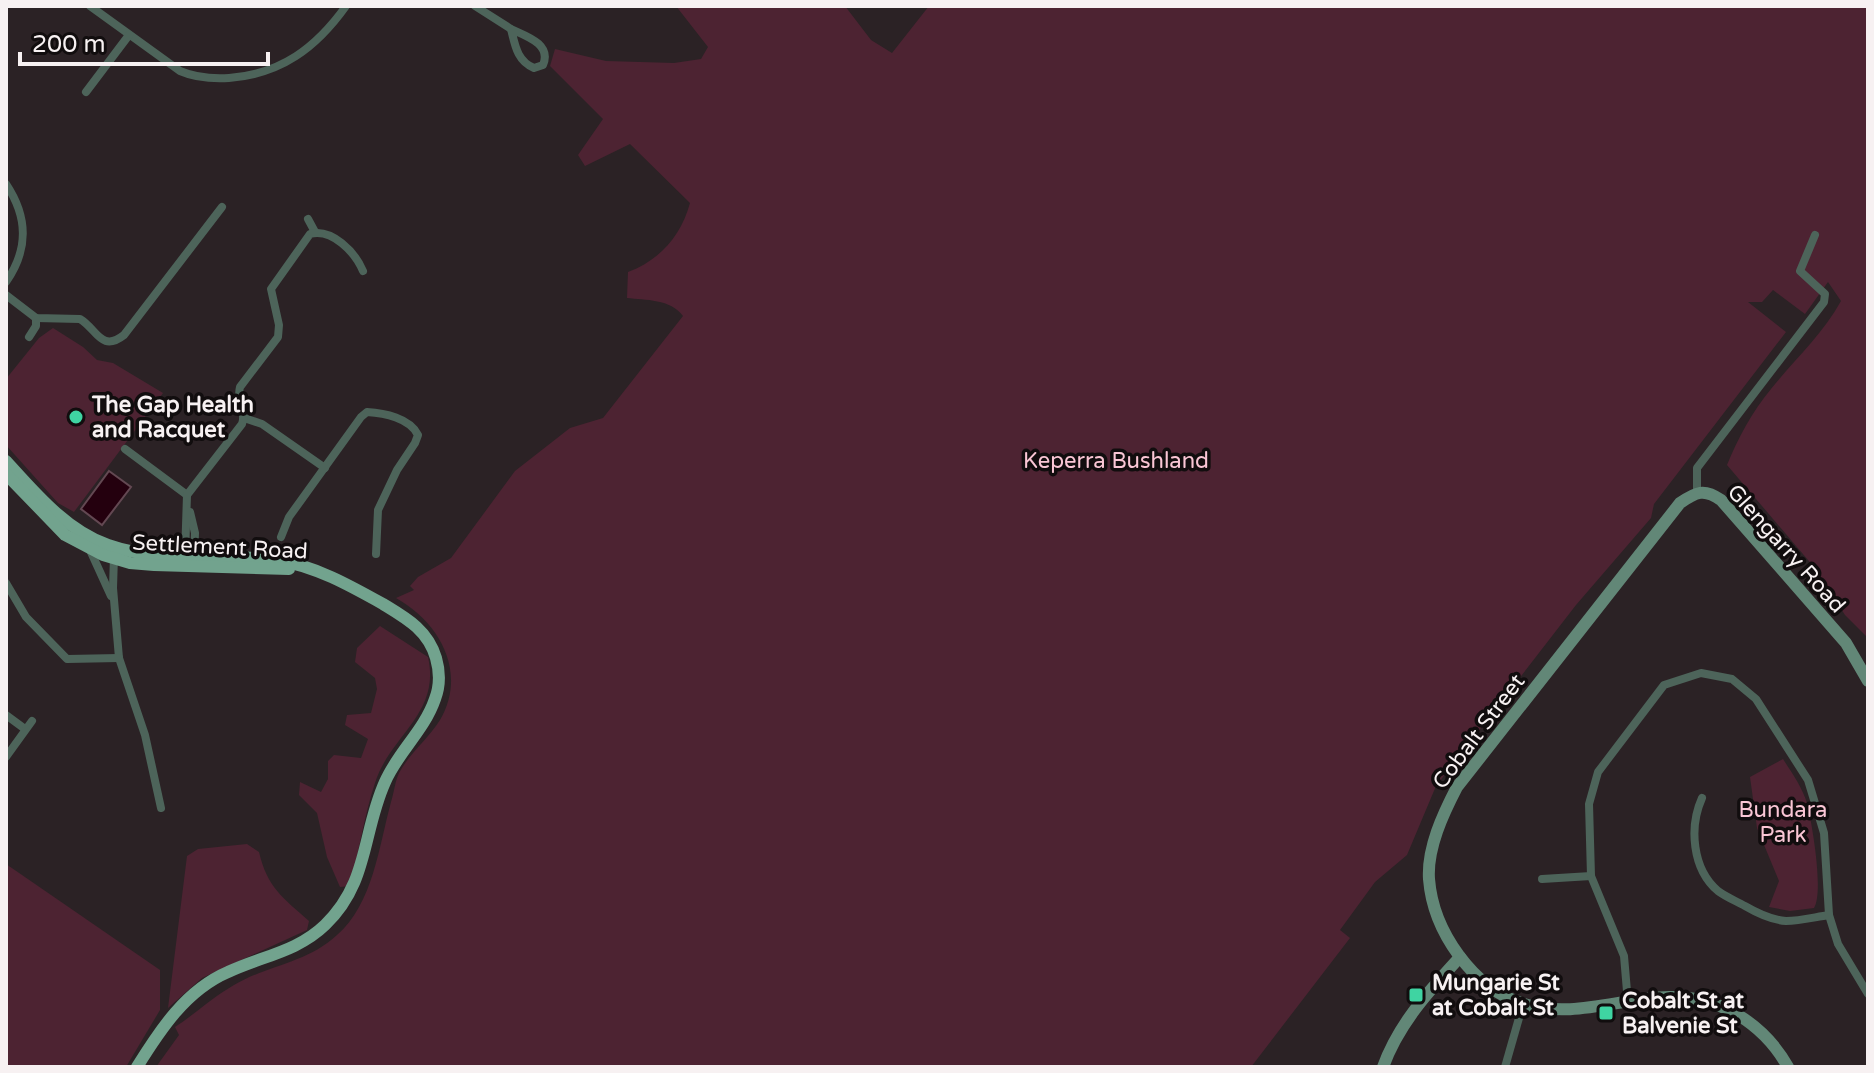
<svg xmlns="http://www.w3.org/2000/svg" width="1874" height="1073" font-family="'Varela Round',sans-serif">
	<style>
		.green { fill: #4d2332 }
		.water { fill: #24000e; stroke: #634852; stroke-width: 2 }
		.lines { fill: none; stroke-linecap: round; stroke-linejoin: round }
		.street { stroke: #4d645a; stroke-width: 8 }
		.secondary { stroke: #628777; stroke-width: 12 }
		.primary { stroke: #72a38e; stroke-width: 12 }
		.poi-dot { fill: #3fd4a2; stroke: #110d0e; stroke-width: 3 }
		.labels { text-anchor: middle; stroke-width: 7; stroke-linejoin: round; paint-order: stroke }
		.poi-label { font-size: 22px; font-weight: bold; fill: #f7f1f2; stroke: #110d0e; text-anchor: start }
		.park-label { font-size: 22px; fill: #fac6d5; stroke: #110d0e }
		.street-label { font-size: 22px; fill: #f7f1f2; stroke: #110d0e }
	</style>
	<rect width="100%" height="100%" fill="#2b2225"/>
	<g class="green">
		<path d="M 676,6 L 845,6 L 871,40 L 892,53 L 929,6 L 1868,6 L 1868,638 L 1845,615 L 1814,567 L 1727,465 C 1738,438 1752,412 1771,389 C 1795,359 1822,335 1841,301 L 1828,282 L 1805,314 L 1773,290 L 1762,302 L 1748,302 L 1786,332 L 1654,504 L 1651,518 L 1576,605 L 1436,786 L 1407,855 L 1375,882 L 1340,930 L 1350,938 L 1251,1067 L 156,1067 L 179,1035 L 175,1027 C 195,1014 213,997 234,985 C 268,965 307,963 337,935 C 373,904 379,846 391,802 C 394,793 395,781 399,773 C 409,754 429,738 440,720 C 468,672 439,622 396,598 L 414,590 L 410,586 L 418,577 L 451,558 L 515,471 L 570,428 L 603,418 L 683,316 C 671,299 645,300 627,298 L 628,272 C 660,260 681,236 690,203 L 630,144 L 585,166 L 578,155 L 603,119 L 550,66 L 555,49 L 606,61 L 674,63 L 701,59 L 708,47 Z"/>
		<path d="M 53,328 L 83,347 L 97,360 L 113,363 L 163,393 L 74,512 L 58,503 L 6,445 L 6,379 L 39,338 Z"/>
		<path d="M 380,626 L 428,657 C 441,714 390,735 375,783 C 364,816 359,852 350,886 L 340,887 L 327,857 L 317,813 L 299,795 L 300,782 L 321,792 L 328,779 L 328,761 L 334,755 L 361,758 L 368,739 L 345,725 L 347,715 L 371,713 L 377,689 L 375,678 L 355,662 L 357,648 Z"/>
		<path d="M 1783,759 C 1792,773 1802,787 1807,803 C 1812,823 1824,892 1814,908 L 1790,911 L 1769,907 L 1779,881 L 1757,828 L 1750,777 Z"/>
		<path d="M 247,844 L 259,852 C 267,887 283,898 309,921 L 307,930 L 202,978 L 168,1008 L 187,856 L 198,849 Z"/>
		<path d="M 6,864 L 160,970 L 160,1010 L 126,1067 L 6,1067 Z"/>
	</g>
	<path class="water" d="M 109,471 L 131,487 L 102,525 L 81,509 Z"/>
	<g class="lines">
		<g class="street">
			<path d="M 90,6 L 180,71 C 196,78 211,79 229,78 C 281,74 316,48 346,6"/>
			<path d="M 475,6 L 511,29"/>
			<path d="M 511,29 C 526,36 552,44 543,65 L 534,68 C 517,61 515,45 511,29 Z"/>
			<path d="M 86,92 L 129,35"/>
			<path d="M 6,184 C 28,217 29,249 6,282"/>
			<path d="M 308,219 L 315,232"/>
			<path d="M 6,295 L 36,318 L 80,319 C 97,329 101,353 124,335 L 222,207"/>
			<path d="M 29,337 L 36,326 L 36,318"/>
			<path d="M 244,418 L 262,424 L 325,468"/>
			<path d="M 125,449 L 187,495"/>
			<path d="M 1697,491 L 1697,468 L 1824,302 L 1825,294 L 1800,271 L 1815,235"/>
			<path d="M 190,512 L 195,533 L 194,556"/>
			<path d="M 281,537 L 289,517 L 361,417 L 367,412 C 384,413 410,418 418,435 L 415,443 L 397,470 L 378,510 L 376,554"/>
			<path d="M 90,550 L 111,596"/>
			<path d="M 114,556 L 113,588 L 119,658 L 145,735 L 161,808"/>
			<path d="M 185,556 L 187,495 L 242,424 C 247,411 236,401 240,387 L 278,337 L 279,325 L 271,289 L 310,234 C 332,228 355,252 363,271"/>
			<path d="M 6,583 L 26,617 L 67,659 L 119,658"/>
			<path d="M 6,715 L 25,729"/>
			<path d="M 6,757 L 32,721"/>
			<path d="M 1702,798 C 1689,827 1692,869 1718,891 C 1726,897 1736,901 1745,906 C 1757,913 1771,920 1786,921 C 1800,921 1815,917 1829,915"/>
			<path d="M 1542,879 L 1591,876"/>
			<path d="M 1628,1003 L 1624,956 L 1591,876 L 1589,804 L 1598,772 L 1664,685 L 1701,673 L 1732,679 L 1756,699 L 1808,780 L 1824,833 L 1829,915 L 1838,944 L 1868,994"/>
			<path d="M 1505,1067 L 1523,1004"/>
		</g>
		<g class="secondary">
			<path d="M 1383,1067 C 1399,1023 1429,991 1460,957"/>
			<path d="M 1788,1067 C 1764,1024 1719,995 1669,997 C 1621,998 1571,1019 1524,1004 C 1473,989 1433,931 1429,879 C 1427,848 1443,814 1457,787 L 1680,503 C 1696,492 1704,488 1721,500 L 1846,643 L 1868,681"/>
		</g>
		<g class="primary">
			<path d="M 6,461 C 35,493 67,531 108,545 C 162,564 221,552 277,560 C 315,566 349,585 383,604 C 406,618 428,630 436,658 C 440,672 440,686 435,699 C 424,731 398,752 385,782 C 362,833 369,883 325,925 C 297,952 262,956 228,972 C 186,990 160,1030 137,1067"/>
			<path d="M 6,474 L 65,535 L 103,555 L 130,563 L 154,565 L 289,569"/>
		</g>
	</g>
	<g class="poi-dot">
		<circle cx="76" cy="417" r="8"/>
		<rect x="1408" y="987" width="16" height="16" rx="4"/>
		<rect x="1598" y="1005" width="16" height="16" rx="4"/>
	</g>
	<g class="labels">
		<g class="poi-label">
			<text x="92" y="412">The Gap Health<tspan x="92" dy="25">and Racquet</tspan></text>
			<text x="1432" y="990">Mungarie St<tspan x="1432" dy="25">at Cobalt St</tspan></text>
			<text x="1622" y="1008">Cobalt St at<tspan x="1622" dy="25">Balvenie St</tspan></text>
		</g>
		<g class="park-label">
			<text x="1116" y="468">Keperra Bushland</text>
			<text x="1783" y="817">Bundara<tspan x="1783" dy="25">Park</tspan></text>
		</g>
		<g class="street-label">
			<text transform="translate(220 546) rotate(3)" y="8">Settlement Road</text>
			<text transform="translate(1787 548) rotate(48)" y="8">Glengarry Road</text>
			<text transform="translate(1478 731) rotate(-53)" y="8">Cobalt Street</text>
		</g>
	</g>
	<rect width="1874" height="1073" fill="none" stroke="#f7f1f2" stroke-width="16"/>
	<path d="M20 52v12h248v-12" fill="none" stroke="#f7f1f2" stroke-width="4"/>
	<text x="32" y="52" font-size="24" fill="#f7f1f2" stroke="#110d0e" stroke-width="6" paint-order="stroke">200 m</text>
</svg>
